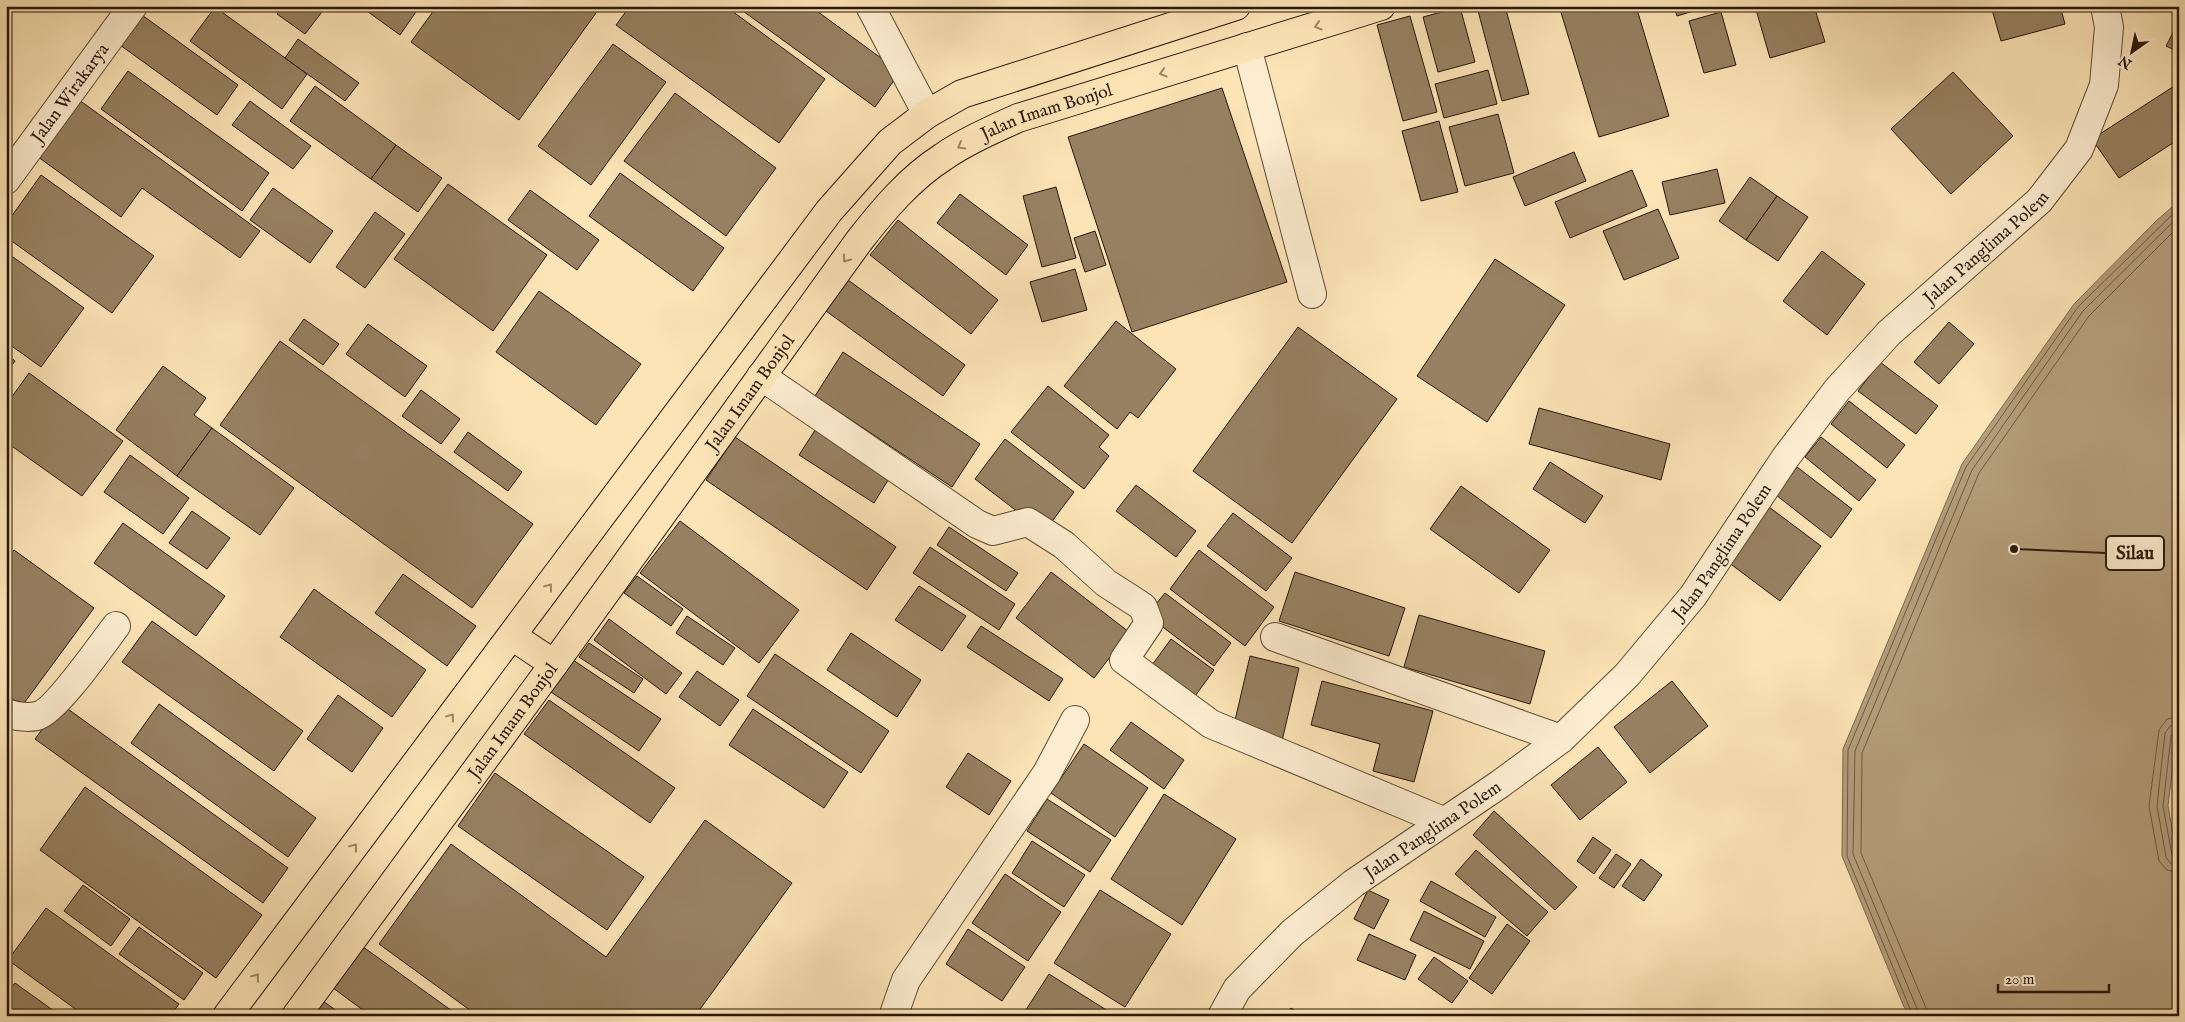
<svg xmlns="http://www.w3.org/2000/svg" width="2185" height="1022" font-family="'IM FELL English',serif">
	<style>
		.water { fill: #b49e7b; stroke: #7c684c }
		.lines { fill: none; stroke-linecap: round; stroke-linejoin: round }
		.shore { stroke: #6e5a40; stroke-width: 1 }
		.building { fill: #978162; stroke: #291606 }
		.minor-casing { stroke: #5e4a32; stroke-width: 30 }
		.major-casing { stroke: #291606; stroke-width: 30 }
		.minor { stroke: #fdedd0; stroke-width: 28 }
		.major { stroke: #fce4b7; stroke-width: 28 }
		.oneway { stroke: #9d8767 }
		.labels { text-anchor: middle; stroke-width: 5; stroke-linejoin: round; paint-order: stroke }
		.street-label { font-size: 18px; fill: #291606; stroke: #fdedd0 }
		.leader { fill: none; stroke: #291606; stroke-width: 2 }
		.callout-dot { fill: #291606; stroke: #fdedd0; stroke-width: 2 }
		.callout { fill: #fdedd0; stroke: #291606; stroke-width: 2 }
		.callout-label { font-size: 19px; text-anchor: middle; font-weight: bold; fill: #291606 }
	</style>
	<rect width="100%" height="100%" fill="#fce4b7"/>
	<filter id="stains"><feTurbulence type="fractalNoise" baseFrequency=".004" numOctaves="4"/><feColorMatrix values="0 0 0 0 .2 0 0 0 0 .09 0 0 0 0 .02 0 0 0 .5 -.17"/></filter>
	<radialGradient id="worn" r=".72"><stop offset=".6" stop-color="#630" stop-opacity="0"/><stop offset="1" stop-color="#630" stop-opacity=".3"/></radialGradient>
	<path class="water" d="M 2179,201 L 2179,716 L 2168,806 L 2179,868 L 2179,1016 L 1910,1016 L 1904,1007 L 1842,856 L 1843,749 L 1962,464 L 2074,304 L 2156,221 Z"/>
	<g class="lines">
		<g class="shore">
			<path d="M 2179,717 L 2167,719 L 2159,730 L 2149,806 L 2159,861 L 2167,870 L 2179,873"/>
			<path d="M 2179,724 L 2170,726 L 2165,733 L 2157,806 L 2166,857 L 2171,864 L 2179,866"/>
			<path d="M 2179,731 L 2174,732 L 2171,736 L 2163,806 L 2172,855 L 2179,859"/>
			<path d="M 1913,1016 L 1847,856 L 1848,750 L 1966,467 L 2078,307 L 2179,208"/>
			<path d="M 1920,1016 L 1853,854 L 1855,751 L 1972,470 L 2083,311 L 2179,216"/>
			<path d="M 1927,1016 L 1926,1008 L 1861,853 L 1862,753 L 1979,473 L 2089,316 L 2179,226"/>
		</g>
	</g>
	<g class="building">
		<path d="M 282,6 L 323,6 L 325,8 L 305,34 L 277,14 Z"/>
		<path d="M 360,6 L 420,6 L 400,35 Z"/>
		<path d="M 437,6 L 601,6 L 519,120 L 411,42 Z"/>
		<path d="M 630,6 L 725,6 L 825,79 L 779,143 L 616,25 Z"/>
		<path d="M 736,6 L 810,6 L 900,72 L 875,107 Z"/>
		<path d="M 1505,6 L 1529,94 L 1502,101 L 1477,7 Z"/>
		<path d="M 1559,6 L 1636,6 L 1669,116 L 1599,137 Z"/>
		<path d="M 1674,6 L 1710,6 L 1677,16 Z"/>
		<path d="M 1755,6 L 1814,6 L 1825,42 L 1770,58 Z"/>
		<path d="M 1991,6 L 2060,6 L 2065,24 L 2001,41 Z"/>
		<path d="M 215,7 L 307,74 L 282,109 L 190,41 Z"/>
		<path d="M 1460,7 L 1475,62 L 1438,72 L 1423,17 Z"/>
		<path d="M 1721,12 L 1736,65 L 1704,73 L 1689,21 Z"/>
		<path d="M 142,15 L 238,85 L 217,115 L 120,45 Z"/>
		<path d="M 1410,16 L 1437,112 L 1403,121 L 1377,25 Z"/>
		<path d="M 2179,21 L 2179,52 L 2166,46 Z"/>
		<path d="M 298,39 L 359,83 L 345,101 L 285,58 Z"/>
		<path d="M 613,44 L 666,82 L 591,185 L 538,146 Z"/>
		<path d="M 1488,70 L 1497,104 L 1444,118 L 1435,84 Z"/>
		<path d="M 128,71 L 269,173 L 242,211 L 101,109 Z"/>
		<path d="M 1953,72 L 2013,136 L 1951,194 L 1891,129 Z"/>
		<path d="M 2179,83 L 2179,139 L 2119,178 L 2092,139 Z"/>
		<path d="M 315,86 L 396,145 L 371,179 L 290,121 Z"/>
		<path d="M 1222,88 L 1287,282 L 1132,332 L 1068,137 Z"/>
		<path d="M 675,93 L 776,168 L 726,236 L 624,161 Z"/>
		<path d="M 75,97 L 260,231 L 240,258 L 142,188 L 121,217 L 34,154 Z"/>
		<path d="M 250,101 L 311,146 L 293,169 L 232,125 Z"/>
		<path d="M 1498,114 L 1514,173 L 1465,186 L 1449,127 Z"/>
		<path d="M 1439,121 L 1458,192 L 1421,201 L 1402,131 Z"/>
		<path d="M 396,145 L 442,178 L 418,212 L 371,179 Z"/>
		<path d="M 1574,152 L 1586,181 L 1525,206 L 1513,177 Z"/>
		<path d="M 1717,169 L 1725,203 L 1670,215 L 1662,182 Z"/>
		<path d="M 1632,170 L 1647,206 L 1570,238 L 1555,202 Z"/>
		<path d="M 620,173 L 724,248 L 693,291 L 589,216 Z"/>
		<path d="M 41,175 L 154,256 L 112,313 L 6,237 L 6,224 Z"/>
		<path d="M 1750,177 L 1777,196 L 1746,240 L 1719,221 Z"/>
		<path d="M 448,184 L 547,255 L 493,331 L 394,259 Z"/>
		<path d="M 1056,187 L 1076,258 L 1042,267 L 1023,196 Z"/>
		<path d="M 273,188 L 333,231 L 310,263 L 250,220 Z"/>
		<path d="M 530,190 L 599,240 L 577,270 L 508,220 Z"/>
		<path d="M 960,194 L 1028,245 L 1006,275 L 937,223 Z"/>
		<path d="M 1777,196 L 1808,217 L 1778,261 L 1746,240 Z"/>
		<path d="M 1658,209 L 1679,258 L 1624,280 L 1603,231 Z"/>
		<path d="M 375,212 L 405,234 L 365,288 L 336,267 Z"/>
		<path d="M 898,220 L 998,300 L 971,334 L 870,255 Z"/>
		<path d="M 1095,231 L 1106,265 L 1085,272 L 1074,238 Z"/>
		<path d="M 1822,251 L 1865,284 L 1827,335 L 1783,301 Z"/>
		<path d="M 6,252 L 84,308 L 41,367 L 6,342 Z"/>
		<path d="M 1495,259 L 1565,305 L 1487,422 L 1417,376 Z"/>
		<path d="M 1075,269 L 1087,310 L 1042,322 L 1030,282 Z"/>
		<path d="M 848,280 L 965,365 L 943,396 L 826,311 Z"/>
		<path d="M 539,291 L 641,364 L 596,425 L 496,352 Z"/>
		<path d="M 304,319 L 339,344 L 323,365 L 289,340 Z"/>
		<path d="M 1116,321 L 1176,369 L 1138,418 L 1130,412 L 1117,429 L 1064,386 Z"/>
		<path d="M 1949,322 L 1974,344 L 1939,384 L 1914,362 Z"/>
		<path d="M 368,324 L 427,366 L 405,397 L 346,354 Z"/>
		<path d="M 1298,327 L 1397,399 L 1292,543 L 1193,471 Z"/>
		<path d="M 280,341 L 533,524 L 472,608 L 220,425 Z"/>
		<path d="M 843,352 L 980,444 L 952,487 L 815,396 Z"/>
		<path d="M 6,354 L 15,361 L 6,373 Z"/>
		<path d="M 1880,362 L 1938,406 L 1916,434 L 1858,391 Z"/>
		<path d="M 163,366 L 206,398 L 194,415 L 212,428 L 177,476 L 116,430 Z"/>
		<path d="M 29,373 L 123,441 L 82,496 L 6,442 L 6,405 Z"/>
		<path d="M 1048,386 L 1109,435 L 1099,447 L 1109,456 L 1084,489 L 1011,432 Z"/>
		<path d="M 421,390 L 460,419 L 441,444 L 402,416 Z"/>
		<path d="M 1849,401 L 1905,445 L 1887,468 L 1831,424 Z"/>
		<path d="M 1539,408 L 1670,444 L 1661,480 L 1529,444 Z"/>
		<path d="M 819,424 L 893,472 L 874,503 L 799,455 Z"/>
		<path d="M 212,428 L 294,488 L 260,535 L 177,476 Z"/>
		<path d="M 468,432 L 522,472 L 508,491 L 454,452 Z"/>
		<path d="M 735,437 L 896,547 L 867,590 L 706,480 Z"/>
		<path d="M 1821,437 L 1876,480 L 1859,501 L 1805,457 Z"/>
		<path d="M 1005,439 L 1074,492 L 1044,532 L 975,479 Z"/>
		<path d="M 130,455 L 189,498 L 163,534 L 104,492 Z"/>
		<path d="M 1550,462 L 1603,496 L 1585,523 L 1533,489 Z"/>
		<path d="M 1797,467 L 1852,509 L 1831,538 L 1776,495 Z"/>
		<path d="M 1136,485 L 1196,531 L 1176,557 L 1116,511 Z"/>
		<path d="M 1461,486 L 1550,550 L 1519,593 L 1430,529 Z"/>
		<path d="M 1769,507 L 1821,546 L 1780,601 L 1728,562 Z"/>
		<path d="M 192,511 L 230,538 L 207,569 L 169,543 Z"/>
		<path d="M 1233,513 L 1292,558 L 1266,591 L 1207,546 Z"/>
		<path d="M 680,521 L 799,610 L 759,663 L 640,573 Z"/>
		<path d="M 123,523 L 225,596 L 196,636 L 94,563 Z"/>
		<path d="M 949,527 L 1018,573 L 1006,591 L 937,545 Z"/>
		<path d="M 930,547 L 1015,604 L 999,630 L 913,573 Z"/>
		<path d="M 14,550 L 94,608 L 22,706 L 6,694 L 6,560 Z"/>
		<path d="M 1199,550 L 1274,607 L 1245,646 L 1170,589 Z"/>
		<path d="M 1051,572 L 1129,632 L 1094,678 L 1016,618 Z"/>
		<path d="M 1295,572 L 1405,608 L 1389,656 L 1279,621 Z"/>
		<path d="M 403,574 L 476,626 L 447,666 L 375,613 Z"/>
		<path d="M 637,576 L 683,609 L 671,626 L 624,593 Z"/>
		<path d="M 919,586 L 966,616 L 942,651 L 895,620 Z"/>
		<path d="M 314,589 L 426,670 L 392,717 L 280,637 Z"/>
		<path d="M 1165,593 L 1231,643 L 1214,666 L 1147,615 Z"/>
		<path d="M 1419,615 L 1545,651 L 1530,704 L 1404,667 Z"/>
		<path d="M 687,616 L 735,648 L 723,665 L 676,633 Z"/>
		<path d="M 609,619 L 682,673 L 666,694 L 594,640 Z"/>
		<path d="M 152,621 L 303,731 L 274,771 L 122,662 Z"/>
		<path d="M 981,626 L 1063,679 L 1049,701 L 967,647 Z"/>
		<path d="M 851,633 L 921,680 L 897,717 L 827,670 Z"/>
		<path d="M 1171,639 L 1214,670 L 1190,703 L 1147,672 Z"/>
		<path d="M 589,643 L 643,679 L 634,693 L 579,657 Z"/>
		<path d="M 775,654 L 889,731 L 861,773 L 747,696 Z"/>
		<path d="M 1250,656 L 1299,668 L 1282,741 L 1233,729 Z"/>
		<path d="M 573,660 L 661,719 L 639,751 L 551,692 Z"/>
		<path d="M 697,671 L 739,700 L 720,726 L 679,697 Z"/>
		<path d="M 1322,681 L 1433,711 L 1414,782 L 1373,771 L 1380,744 L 1311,725 Z"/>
		<path d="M 1672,681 L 1708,726 L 1650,773 L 1614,727 Z"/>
		<path d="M 338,695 L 383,728 L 352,772 L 307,739 Z"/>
		<path d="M 549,700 L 675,788 L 650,823 L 524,734 Z"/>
		<path d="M 61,704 L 288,868 L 263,903 L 35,739 Z"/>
		<path d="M 159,704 L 316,818 L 288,857 L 131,743 Z"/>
		<path d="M 753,709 L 848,772 L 824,808 L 729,745 Z"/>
		<path d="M 1131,722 L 1184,760 L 1164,789 L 1110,750 Z"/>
		<path d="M 1084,744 L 1148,788 L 1115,837 L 1051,793 Z"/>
		<path d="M 1598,747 L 1627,782 L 1580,820 L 1551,785 Z"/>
		<path d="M 968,753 L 1011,781 L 989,815 L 946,787 Z"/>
		<path d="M 495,773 L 644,877 L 607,930 L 458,826 Z"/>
		<path d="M 85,787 L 262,915 L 216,978 L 40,850 Z"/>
		<path d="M 1164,794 L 1236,839 L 1182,925 L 1111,879 Z"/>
		<path d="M 1047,799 L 1111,840 L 1090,872 L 1027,831 Z"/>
		<path d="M 1494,811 L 1577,887 L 1555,910 L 1473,835 Z"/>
		<path d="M 705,820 L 792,883 L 695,1016 L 478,1016 L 379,944 L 451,844 L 606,957 Z"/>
		<path d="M 1593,837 L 1611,850 L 1594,874 L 1577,861 Z"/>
		<path d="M 1032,841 L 1085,875 L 1064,907 L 1012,873 Z"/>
		<path d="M 1476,850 L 1548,912 L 1527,936 L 1455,874 Z"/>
		<path d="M 1616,854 L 1631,864 L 1614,888 L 1599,878 Z"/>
		<path d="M 1641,859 L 1662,875 L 1644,901 L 1622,886 Z"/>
		<path d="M 1005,874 L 1061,912 L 1028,961 L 972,923 Z"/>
		<path d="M 1431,881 L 1496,917 L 1485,937 L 1420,901 Z"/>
		<path d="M 83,885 L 130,919 L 111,946 L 64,911 Z"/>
		<path d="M 1100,890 L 1171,934 L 1125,1007 L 1054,963 Z"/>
		<path d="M 1368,890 L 1389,900 L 1374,929 L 1354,919 Z"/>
		<path d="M 46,908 L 179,1004 L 170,1016 L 85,1016 L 8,960 Z"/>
		<path d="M 1424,911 L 1484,941 L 1470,969 L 1410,940 Z"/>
		<path d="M 1507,924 L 1530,941 L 1492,994 L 1469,978 Z"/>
		<path d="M 139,927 L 203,973 L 184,1000 L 119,954 Z"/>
		<path d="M 968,929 L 1025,967 L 1002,1001 L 946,964 Z"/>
		<path d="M 1369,934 L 1416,955 L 1405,980 L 1357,960 Z"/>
		<path d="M 359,944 L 459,1016 L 371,1016 L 329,985 Z"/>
		<path d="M 1434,957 L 1468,981 L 1452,1003 L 1418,979 Z"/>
		<path d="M 1049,974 L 1116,1016 L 1022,1016 Z"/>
		<path d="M 15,983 L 61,1016 L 6,1016 L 6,994 Z"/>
		<path d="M 320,999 L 344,1016 L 307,1016 Z"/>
		<path d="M 1291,1008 L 1303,1016 L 1286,1016 Z"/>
	</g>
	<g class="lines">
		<g class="minor-casing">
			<g id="minor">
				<path d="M 870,6 L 927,114"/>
				<path d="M 1247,47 L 1312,294"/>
				<path id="s1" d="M 6,180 L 133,6"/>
				<path d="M 761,376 L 977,524 L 993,531 L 1028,522 L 1064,545 L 1106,583 L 1143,607 L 1149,623 L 1124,660 L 1211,724 L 1443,821"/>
				<path d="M 1275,637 L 1561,739"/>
				<path d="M 6,713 C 15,716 27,718 37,716 C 55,712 103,643 116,626"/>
				<path d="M 897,1016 L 895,1011 L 906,980 L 1047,773 L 1075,720"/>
				<path id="s2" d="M 1222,1016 L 1237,989 L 1292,933 L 1354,883 L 1500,784 L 1561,739 L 1627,675 L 1693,596 L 1786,457 L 1837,390 L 1889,333 L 2039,201 L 2079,149 L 2104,85 L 2109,27 L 2105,6"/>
			</g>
		</g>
		<g class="major-casing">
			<g id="major">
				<path d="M 512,636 L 554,664"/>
				<path d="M 227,1016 L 829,211 L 890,142 L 927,114 L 962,94 L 1236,6"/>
				<path id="s3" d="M 296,1016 L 554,664 L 859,241 C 883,210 910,178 943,157 C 966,141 992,130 1018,118 L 1381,6"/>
			</g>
		</g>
		<use href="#minor" class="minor"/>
		<use href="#major" class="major"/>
	</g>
	<defs><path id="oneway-chevron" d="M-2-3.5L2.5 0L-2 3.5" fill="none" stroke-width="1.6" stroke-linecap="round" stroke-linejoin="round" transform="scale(1.25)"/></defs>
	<g class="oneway">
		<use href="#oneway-chevron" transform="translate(1318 26) rotate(163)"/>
		<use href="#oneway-chevron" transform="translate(1163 73) rotate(163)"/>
		<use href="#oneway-chevron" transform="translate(961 146) rotate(150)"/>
		<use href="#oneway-chevron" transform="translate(846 259) rotate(126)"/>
		<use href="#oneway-chevron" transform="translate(549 587) rotate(-53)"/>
		<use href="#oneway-chevron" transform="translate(451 717) rotate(-53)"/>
		<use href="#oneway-chevron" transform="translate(354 847) rotate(-53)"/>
		<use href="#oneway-chevron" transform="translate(256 977) rotate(-53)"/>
	</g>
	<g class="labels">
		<g class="street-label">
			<text dy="6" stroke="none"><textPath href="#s1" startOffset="108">Jalan Wirakarya</textPath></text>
			<text dy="6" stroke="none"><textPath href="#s3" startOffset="1191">Jalan Imam Bonjol</textPath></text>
			<text dy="6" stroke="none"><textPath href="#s2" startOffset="1094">Jalan Panglima Polem</textPath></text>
			<text dy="6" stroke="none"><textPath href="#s3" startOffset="771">Jalan Imam Bonjol</textPath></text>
			<text dy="6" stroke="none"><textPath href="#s2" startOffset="689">Jalan Panglima Polem</textPath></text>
			<text dy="6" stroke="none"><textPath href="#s3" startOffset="366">Jalan Imam Bonjol</textPath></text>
			<text dy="6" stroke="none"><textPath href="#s2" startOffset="284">Jalan Panglima Polem</textPath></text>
		</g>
	</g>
	<path class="leader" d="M2014 549L2106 553"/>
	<circle class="callout-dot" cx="2014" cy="549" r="5"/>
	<rect class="callout" x="2106" y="536" width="58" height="34" rx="5"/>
	<g class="callout-label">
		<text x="2135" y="559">Silau</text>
	</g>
	<rect width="2185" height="1022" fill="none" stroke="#fce4b7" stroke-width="25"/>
	<rect x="8" y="8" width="2170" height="1007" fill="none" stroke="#291606" stroke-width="2.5"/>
	<rect x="12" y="12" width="2160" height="997" fill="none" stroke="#291606"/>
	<g transform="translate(2132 52) rotate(213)" stroke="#fdedd0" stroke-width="4" paint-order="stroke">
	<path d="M0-4L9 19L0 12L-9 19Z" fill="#291606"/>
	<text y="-8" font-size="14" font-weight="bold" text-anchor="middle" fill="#291606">N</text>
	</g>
	<path d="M1998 984v8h111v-8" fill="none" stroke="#291606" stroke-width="2.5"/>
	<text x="2005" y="984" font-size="15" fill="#291606" stroke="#fdedd0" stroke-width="4" paint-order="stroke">20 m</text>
	<rect width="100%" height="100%" filter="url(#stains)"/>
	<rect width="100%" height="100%" fill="url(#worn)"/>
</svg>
